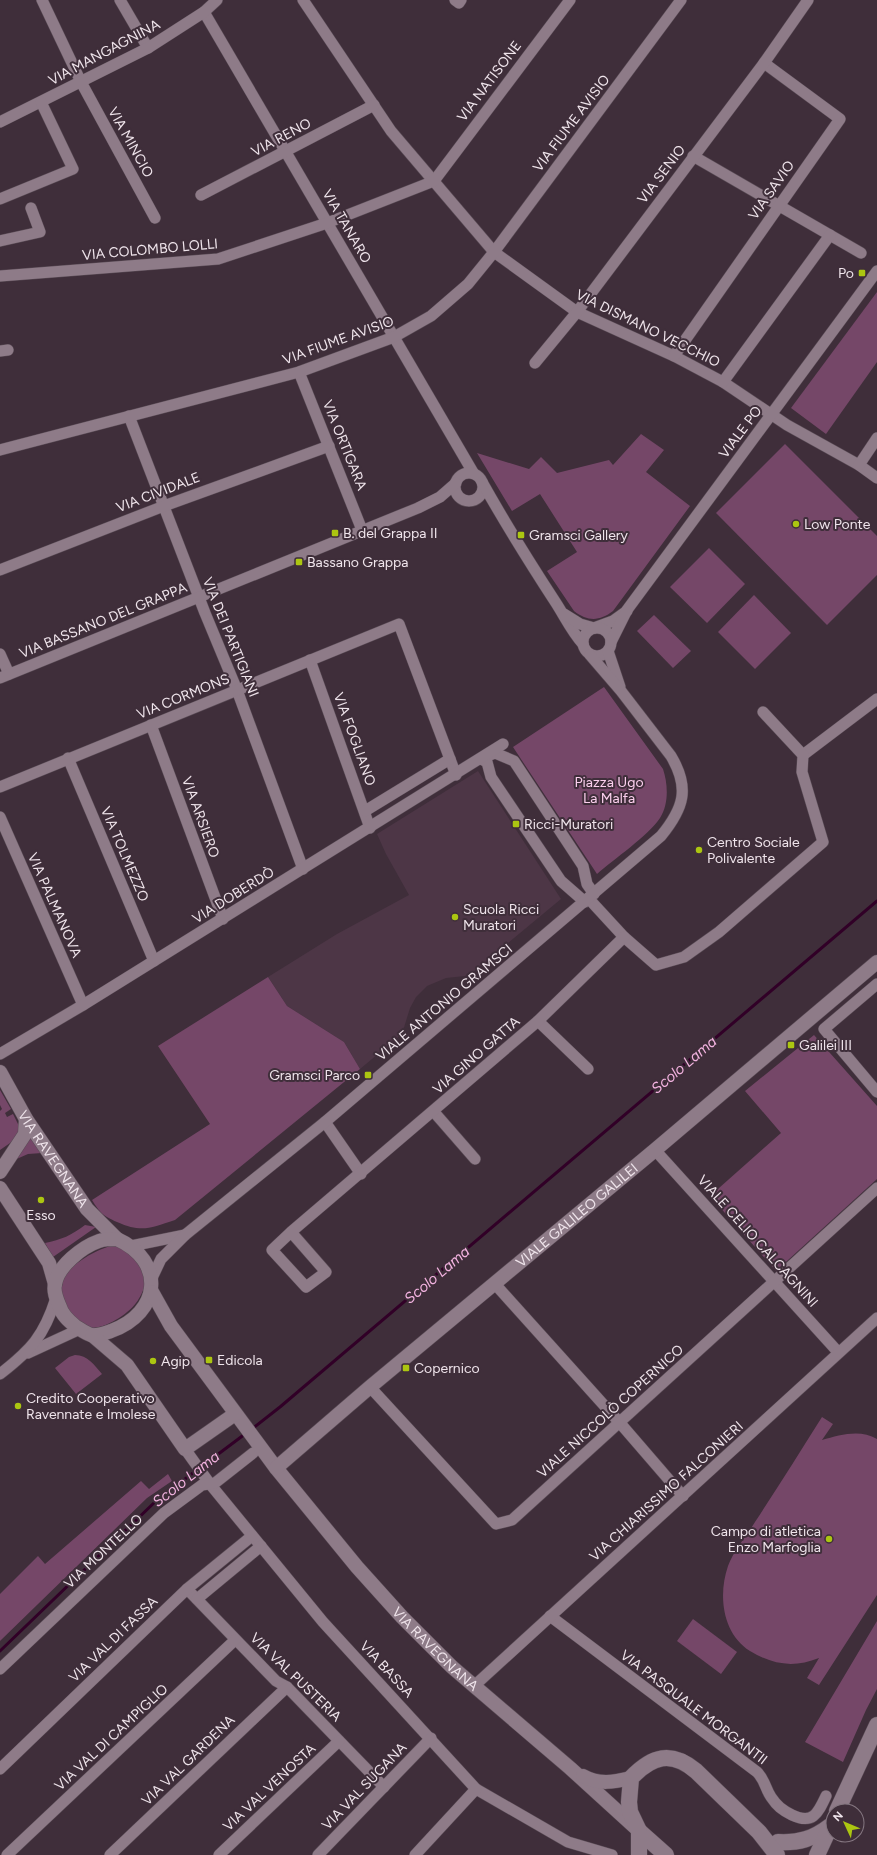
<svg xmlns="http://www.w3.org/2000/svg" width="877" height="1855" font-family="Figtree,sans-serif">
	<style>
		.built { fill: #4d3646 }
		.green { fill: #754768 }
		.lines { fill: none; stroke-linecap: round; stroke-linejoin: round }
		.stream { stroke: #310027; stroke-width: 3 }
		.minor-casing { stroke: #5a4c56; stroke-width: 12 }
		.tertiary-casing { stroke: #5a4c56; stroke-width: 15 }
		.secondary-casing { stroke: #5a4c56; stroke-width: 17 }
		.minor { stroke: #8e7b88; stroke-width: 11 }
		.tertiary { stroke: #8e7b88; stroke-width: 14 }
		.secondary { stroke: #8e7b88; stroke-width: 16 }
		.poi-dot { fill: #acc611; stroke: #3f2e3a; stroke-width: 1.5 }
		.labels { text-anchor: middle; stroke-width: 4; stroke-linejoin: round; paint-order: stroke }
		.street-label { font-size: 14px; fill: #efe4eb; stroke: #3f2e3a }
		.poi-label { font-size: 14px; fill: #efe4eb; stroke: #3f2e3a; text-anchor: start }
		.park-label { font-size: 14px; fill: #fcd0ee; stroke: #3f2e3a }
		.water-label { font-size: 15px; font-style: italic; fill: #f3b3e0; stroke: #3f2e3a }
	</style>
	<rect width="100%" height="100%" fill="#3f2e3a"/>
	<path class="built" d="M 478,771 L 561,899 L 472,973 L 465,976 L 446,978 L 427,986 L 416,997 L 410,1008 L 402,1034 L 360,1069 L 344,1042 L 287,1006 L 268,977 L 337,934 L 409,895 L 386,854 L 377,834 Z"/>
	<g class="green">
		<path d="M 877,292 L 877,362 L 826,434 L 791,408 Z"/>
		<path d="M 641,434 L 664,450 L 646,472 L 690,506 L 613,611 C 600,621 588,622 574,611 L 547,571 L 577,552 L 540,494 L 512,511 L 477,453 L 529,469 L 541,457 L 557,473 L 609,460 L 613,465 Z"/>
		<path d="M 785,444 L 877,536 L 877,575 L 827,625 L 716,513 Z"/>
		<path d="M 709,548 L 745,584 L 707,623 L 670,587 Z"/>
		<path d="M 754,595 L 791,633 L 755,669 L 718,632 Z"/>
		<path d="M 654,615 L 691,651 L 673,668 L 637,631 Z"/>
		<path d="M 604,687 L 663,769 C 668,784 669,804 660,818 C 649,835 613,860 597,874 L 513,747 Z"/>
		<path d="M 268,977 L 287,1006 L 344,1042 L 360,1069 L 175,1220 C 150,1228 142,1233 117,1222 C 103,1216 100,1213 92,1200 L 210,1124 L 158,1046 Z"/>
		<path d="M 814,1035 L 877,1106 L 877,1179 L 776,1271 L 710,1196 L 781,1133 L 745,1091 Z"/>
		<path d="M 0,1090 L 11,1109 L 5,1113 L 7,1117 L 13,1114 L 21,1130 L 13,1141 L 0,1150 L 0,1111 L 2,1109 L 0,1105 Z"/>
		<path d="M 32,1131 L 42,1153 L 28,1154 L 12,1161 Z"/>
		<path d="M 85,1225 L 96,1227 L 53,1257 L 45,1243 C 61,1240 72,1235 85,1225 Z"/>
		<path d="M 110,1246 C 136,1247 137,1257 147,1278 C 142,1297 136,1307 119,1318 C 111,1323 103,1327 93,1328 C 75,1328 59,1304 61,1287 C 63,1267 94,1251 110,1246 Z"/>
		<path d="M 75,1355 C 88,1355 94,1365 102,1374 L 76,1394 L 55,1368 L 69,1357 Z"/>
		<path d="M 822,1417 L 833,1424 L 822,1440 C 840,1435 860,1429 877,1439 L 877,1595 L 819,1685 L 807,1678 L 819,1658 C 794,1668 773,1665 750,1651 C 722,1633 718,1595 728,1566 C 733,1552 747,1535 755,1522 C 778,1487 800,1452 822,1417 Z"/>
		<path d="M 168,1474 L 172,1481 L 147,1498 L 0,1641 L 0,1594 L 38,1556 L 45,1564 L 141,1481 L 149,1489 Z"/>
		<path d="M 693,1619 L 737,1652 L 721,1674 L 677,1641 Z"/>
		<path d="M 877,1621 L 877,1689 L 866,1710 L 843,1762 L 805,1742 Z"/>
	</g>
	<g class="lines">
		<g class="stream">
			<path d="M 252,1429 L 280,1407 L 877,901"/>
			<path d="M 0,1651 L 157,1500 L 245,1434"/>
		</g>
		<g class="minor-casing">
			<g id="minor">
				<path d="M 42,0 L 81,82 L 155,218"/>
				<path d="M 120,0 L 148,48"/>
				<path d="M 303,0 L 391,131 L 494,252 L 577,312 L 674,356 L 723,382 L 787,425 L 859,465 L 877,478"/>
				<path d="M 455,0 L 459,3 L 461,0"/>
				<path d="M 204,12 L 474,474"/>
				<path d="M 0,122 L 148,48 L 204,12 L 217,0"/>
				<path d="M 693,156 L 861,253"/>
				<path d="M 201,195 L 374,105"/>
				<path d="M 0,199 L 73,169 L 41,102"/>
				<path d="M 0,241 L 40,232 L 31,208"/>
				<path d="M 0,276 L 218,259 L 327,223 L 434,181 L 570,0"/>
				<path d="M 0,351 L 8,350"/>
				<path d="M 674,356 L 840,119 L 764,63"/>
				<path d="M 535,363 L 577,312 L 764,63 L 808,0"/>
				<path d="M 299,372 L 362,530"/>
				<path d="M 723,382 L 830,235"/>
				<path d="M 129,416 L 205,613 L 237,690 L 303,869"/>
				<path d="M 0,450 L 299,372 L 394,337 L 431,316 L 468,284 L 494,252 L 681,0"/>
				<path d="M 859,465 L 877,438"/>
				<circle cx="469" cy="487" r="14"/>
				<path d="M 482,482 C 505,523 530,563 556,603 C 565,617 572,632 583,644"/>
				<path d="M 0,570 L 164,506 L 329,446"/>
				<path d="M 564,614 L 580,624 L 594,628 L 613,621 L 627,611"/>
				<circle cx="597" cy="642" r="14"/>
				<path d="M 611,642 L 627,610 L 877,271"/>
				<path d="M 608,651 L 620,687"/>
				<path d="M 0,654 L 9,674"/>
				<path d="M 310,660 L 370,828"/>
				<path d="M 0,678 L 418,508 L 440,497 L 456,483"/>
				<path d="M 151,725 L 223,919"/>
				<path d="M 803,755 L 877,699"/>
				<path d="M 487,756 L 495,753 L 514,761 L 583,866 L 587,884 L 594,894"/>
				<path d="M 68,758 L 154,961"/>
				<path d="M 481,759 L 487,762 L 491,777 L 561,881 L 585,902"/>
				<path d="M 0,787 L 399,624 L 456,775"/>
				<path d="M 365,811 L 450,759"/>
				<path d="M 0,817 L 83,1005"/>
				<path d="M 589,899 L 624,937 L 656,965 L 684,957 L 719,932 L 823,842 L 802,772 L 803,755 L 763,712"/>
				<path d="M 877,984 L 824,1029 L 877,1092"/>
				<path d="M 538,1021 L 588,1069"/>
				<path d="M 0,1054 L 83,1005 L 503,744"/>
				<path d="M 434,1112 L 475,1159"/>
				<path d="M 325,1122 L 361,1174"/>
				<path d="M 655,1150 L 838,1352"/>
				<path d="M 291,1232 L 326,1272 L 306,1287 L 272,1250 L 291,1232 L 538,1021 L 624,937"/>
				<path d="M 131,1246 L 185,1235"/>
				<path d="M 152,1278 L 161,1259 L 185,1235 L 325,1122 L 661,836 C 684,808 690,788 671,756 L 621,691 L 590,655"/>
				<path d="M 495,1284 L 620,1423 L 683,1496"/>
				<path d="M 28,1353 L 80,1329"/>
				<path d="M 0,1374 C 31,1350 44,1336 56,1298"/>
				<path d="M 370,1387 L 496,1524 L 512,1520 L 877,1188"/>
				<path d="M 185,1449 L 210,1484 L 323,1622 L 476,1789 L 568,1842 L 612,1855"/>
				<path d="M 187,1589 L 276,1681 L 287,1687 L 384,1787"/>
				<path d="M 197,1599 L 261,1546"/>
				<path d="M 550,1616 L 757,1772 C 765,1780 765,1788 771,1797 C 777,1806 782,1810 792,1815 C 813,1825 818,1813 826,1796"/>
				<path d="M 0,1669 L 164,1513 L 202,1485 L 215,1483 L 253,1453"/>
				<path d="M 474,1686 L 877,1318"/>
				<path d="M 0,1769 L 187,1589 L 252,1536"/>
				<path d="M 7,1855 L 235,1640"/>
				<path d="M 110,1855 L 287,1687"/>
				<path d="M 219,1855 L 339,1741"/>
				<path d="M 318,1855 L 431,1738"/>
				<path d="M 415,1855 L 476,1789"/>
			</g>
		</g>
		<g class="tertiary-casing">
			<g id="tertiary">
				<path id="s1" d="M 0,1072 L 26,1119 L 87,1209 L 117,1239"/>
				<path d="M 0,1172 L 25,1134 L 26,1119"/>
				<path d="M 0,1188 L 49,1263 L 55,1284"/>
				<path d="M 117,1239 C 166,1261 161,1313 111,1331 C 105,1333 97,1336 91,1335 C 85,1333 80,1329 75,1326 C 69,1321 62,1315 60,1307 C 57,1300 53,1292 55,1284 C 58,1266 82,1247 99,1241 C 104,1239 111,1239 117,1239 Z"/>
				<path id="s2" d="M 152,1292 L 171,1326 L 276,1468 L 357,1567 L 402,1617 L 452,1667 L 570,1768 L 637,1829"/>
				<path d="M 92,1335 L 127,1365 L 185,1449 L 235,1414"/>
				<path id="s3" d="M 276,1468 L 370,1387 L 655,1150 L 877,962"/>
				<path d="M 583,1776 C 599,1785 614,1782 631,1778"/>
			</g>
		</g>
		<g class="secondary-casing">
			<g id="secondary">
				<path d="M 837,1811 L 877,1725"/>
				<path d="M 639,1831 L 666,1855"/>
				<path d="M 778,1842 C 799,1843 813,1839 830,1826"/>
				<path d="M 639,1855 L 639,1831 L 630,1812 L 629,1802 L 631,1778 C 652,1756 671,1750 696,1771 L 759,1832 L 777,1855"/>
				<path d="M 817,1855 L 830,1827"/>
			</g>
		</g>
		<use href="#minor" class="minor"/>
		<use href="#tertiary" class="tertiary"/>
		<use href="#secondary" class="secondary"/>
	</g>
	<g class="poi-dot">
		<rect x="858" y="269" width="8" height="8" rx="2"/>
		<circle cx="796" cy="524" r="4"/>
		<rect x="331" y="529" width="8" height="8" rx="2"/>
		<rect x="517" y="531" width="8" height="8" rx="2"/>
		<rect x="295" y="558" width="8" height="8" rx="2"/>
		<rect x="512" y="820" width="8" height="8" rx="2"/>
		<circle cx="699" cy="850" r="4"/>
		<circle cx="455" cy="917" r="4"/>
		<rect x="787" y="1041" width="8" height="8" rx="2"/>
		<rect x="364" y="1071" width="8" height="8" rx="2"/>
		<circle cx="41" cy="1200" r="4"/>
		<rect x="205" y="1356" width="8" height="8" rx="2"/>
		<circle cx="153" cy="1361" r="4"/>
		<rect x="402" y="1364" width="8" height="8" rx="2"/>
		<circle cx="18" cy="1406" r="4"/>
		<circle cx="829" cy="1539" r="4"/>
	</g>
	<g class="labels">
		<g class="street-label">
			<text transform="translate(104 52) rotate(-28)" y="5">VIA MANGAGNINA</text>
			<text transform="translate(489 81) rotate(-53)" y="5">VIA NATISONE</text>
			<text transform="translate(571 123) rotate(-53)" y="5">VIA FIUME AVISIO</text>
			<text transform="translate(281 137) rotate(-28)" y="5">VIA RENO</text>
			<text transform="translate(131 142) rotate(61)" y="5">VIA MINCIO</text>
			<text transform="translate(661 174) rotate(-53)" y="5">VIA SENIO</text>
			<text transform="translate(771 190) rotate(-55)" y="5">VIA SAVIO</text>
			<text transform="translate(347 226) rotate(60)" y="5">VIA TANARO</text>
			<text transform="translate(150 249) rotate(-5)" y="5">VIA COLOMBO LOLLI</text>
			<text transform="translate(648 328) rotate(26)" y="5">VIA DISMANO VECCHIO</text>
			<text transform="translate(338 340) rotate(-20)" y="5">VIA FIUME AVISIO</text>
			<text transform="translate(740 432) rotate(-53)" y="5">VIALE PO</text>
			<text transform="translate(345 445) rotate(68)" y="5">VIA ORTIGARA</text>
			<text transform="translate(158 492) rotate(-21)" y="5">VIA CIVIDALE</text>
			<text transform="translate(103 620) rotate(-22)" y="5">VIA BASSANO DEL GRAPPA</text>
			<text transform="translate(231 637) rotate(68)" y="5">VIA DEI PARTIGIANI</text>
			<text transform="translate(183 696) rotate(-22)" y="5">VIA CORMONS</text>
			<text transform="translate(355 739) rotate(70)" y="5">VIA FOGLIANO</text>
			<text transform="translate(201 817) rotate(70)" y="5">VIA ARSIERO</text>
			<text transform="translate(125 854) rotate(67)" y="5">VIA TOLMEZZO</text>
			<text transform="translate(233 895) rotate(-32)" y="5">VIA DOBERDÒ</text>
			<text transform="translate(55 905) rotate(66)" y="5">VIA PALMANOVA</text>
			<text transform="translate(444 1002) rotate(-40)" y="5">VIALE ANTONIO GRAMSCI</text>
			<text transform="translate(476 1055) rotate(-41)" y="5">VIA GINO GATTA</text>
			<text dy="5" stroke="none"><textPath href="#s1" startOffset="102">VIA RAVEGNANA</textPath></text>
			<text dy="5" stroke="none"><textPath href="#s3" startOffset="393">VIALE GALILEO GALILEI</textPath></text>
			<text transform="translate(758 1241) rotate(48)" y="5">VIALE CELIO CALCAGNINI</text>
			<text transform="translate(610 1411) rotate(-42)" y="5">VIALE NICCOLÒ COPERNICO</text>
			<text transform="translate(666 1491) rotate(-42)" y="5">VIA CHIARISSIMO FALCONIERI</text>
			<text transform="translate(103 1551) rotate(-43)" y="5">VIA MONTELLO</text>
			<text transform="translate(113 1639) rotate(-44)" y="5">VIA VAL DI FASSA</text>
			<text dy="5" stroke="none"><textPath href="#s2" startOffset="457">VIA RAVEGNANA</textPath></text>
			<text transform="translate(387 1669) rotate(47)" y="5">VIA BASSA</text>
			<text transform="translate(296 1677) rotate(44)" y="5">VIA VAL PUSTERIA</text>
			<text transform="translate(694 1707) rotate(37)" y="5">VIA PASQUALE MORGANTII</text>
			<text transform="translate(111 1737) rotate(-43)" y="5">VIA VAL DI CAMPIGLIO</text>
			<text transform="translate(188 1760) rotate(-44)" y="5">VIA VAL GARDENA</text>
			<text transform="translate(364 1786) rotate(-46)" y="5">VIA VAL SUGANA</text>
			<text transform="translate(269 1787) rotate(-43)" y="5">VIA VAL VENOSTA</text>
		</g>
		<g class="poi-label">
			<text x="854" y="278" text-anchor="end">Po</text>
			<text x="804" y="529">Low Ponte</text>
			<text x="343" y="538">B. del Grappa II</text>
			<text x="529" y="540">Gramsci Gallery</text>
			<text x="307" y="567">Bassano Grappa</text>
			<text x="524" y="829">Ricci-Muratori</text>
			<text x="707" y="847">Centro Sociale<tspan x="707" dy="16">Polivalente</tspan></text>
			<text x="463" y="914">Scuola Ricci<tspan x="463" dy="16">Muratori</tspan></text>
			<text x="799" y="1050">Galilei III</text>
			<text x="360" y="1080" text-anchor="end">Gramsci Parco</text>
			<text x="41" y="1220" text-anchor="middle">Esso</text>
			<text x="217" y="1365">Edicola</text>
			<text x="161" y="1366">Agip</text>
			<text x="414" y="1373">Copernico</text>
			<text x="26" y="1403">Credito Cooperativo<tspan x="26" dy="16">Ravennate e Imolese</tspan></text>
			<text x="821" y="1536" text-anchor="end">Campo di atletica<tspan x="821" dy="16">Enzo Marfoglia</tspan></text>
		</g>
		<g class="park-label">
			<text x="609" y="787">Piazza Ugo<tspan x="609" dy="16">La Malfa</tspan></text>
		</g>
		<g class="water-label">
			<text transform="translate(684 1065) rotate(-40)" y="5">Scolo Lama</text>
			<text transform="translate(437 1275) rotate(-40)" y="5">Scolo Lama</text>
			<text transform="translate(186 1479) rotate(-38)" y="5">Scolo Lama</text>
		</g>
	</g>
	<g transform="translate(845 1823) rotate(314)"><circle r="19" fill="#3f2e3a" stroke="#857781"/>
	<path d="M0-3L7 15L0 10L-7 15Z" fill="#acc611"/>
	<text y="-6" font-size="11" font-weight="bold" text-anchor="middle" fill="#efe4eb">N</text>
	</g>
</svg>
